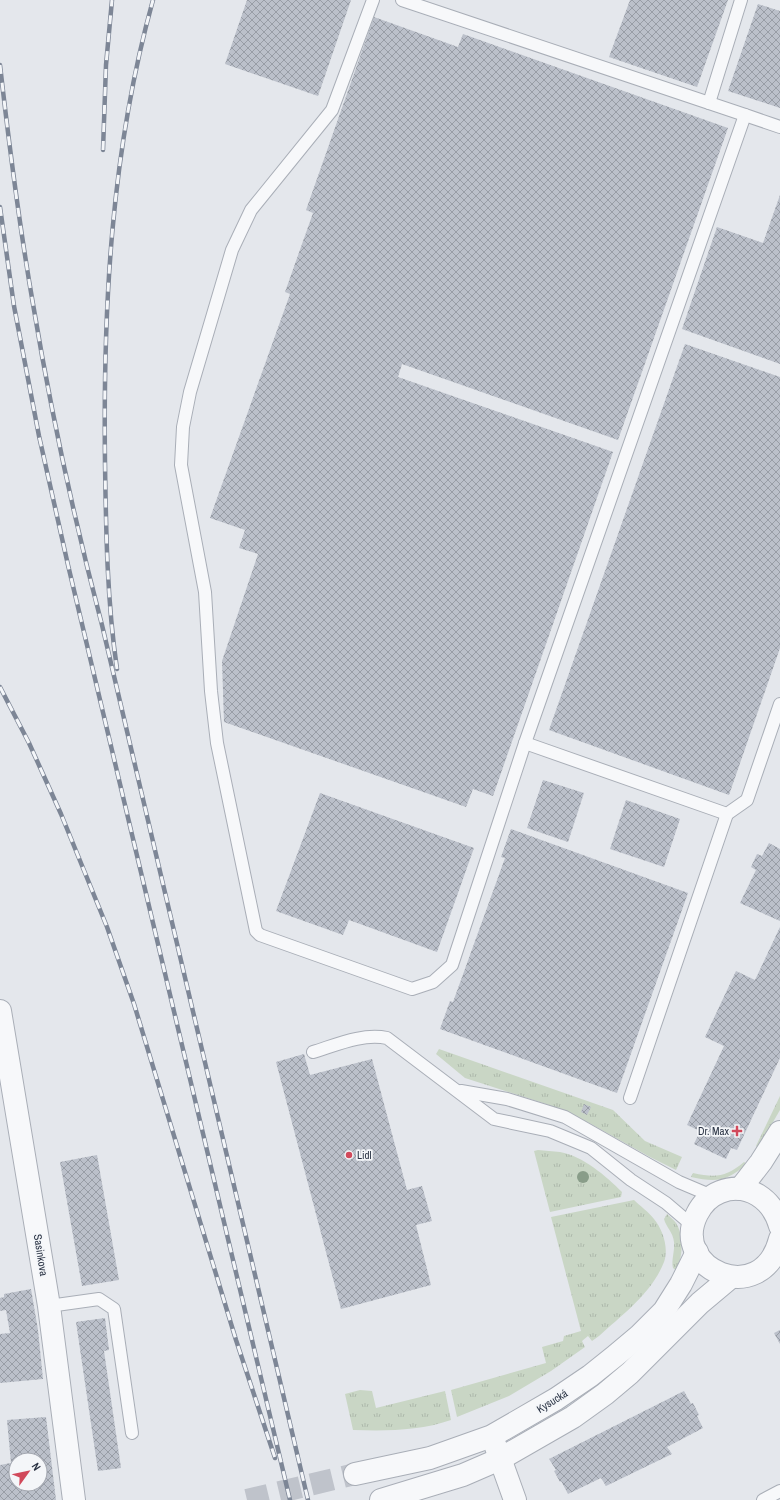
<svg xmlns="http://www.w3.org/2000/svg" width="780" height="1500" font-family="'Archivo Narrow',sans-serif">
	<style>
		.grass { fill: url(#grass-tufts) }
		.building { fill: url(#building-cross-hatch); fill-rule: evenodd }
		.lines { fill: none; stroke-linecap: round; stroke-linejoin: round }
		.minor-tunnel { stroke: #bfc3cb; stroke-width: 22; stroke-dasharray: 22 11; stroke-linecap: butt }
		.service-casing { stroke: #a9aeb7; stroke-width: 14 }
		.minor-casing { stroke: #a9aeb7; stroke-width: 24 }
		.service { stroke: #f7f8fa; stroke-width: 12 }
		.minor { stroke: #f7f8fa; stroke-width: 22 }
		.rail-casing { stroke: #7d8696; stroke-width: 4.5 }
		.rail { stroke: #f4f6f9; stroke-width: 3; stroke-dasharray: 9; stroke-linecap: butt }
		.tree { fill: #899d89 }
		.poi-dot { fill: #d1495b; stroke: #f4f6f9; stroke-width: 1.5 }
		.labels { text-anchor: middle; stroke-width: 3.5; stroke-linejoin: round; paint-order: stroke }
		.poi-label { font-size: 11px; fill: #2b3445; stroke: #f4f6f9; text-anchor: end }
		.street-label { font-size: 11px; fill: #2b3445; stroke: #f4f6f9 }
	</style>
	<defs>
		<pattern id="grass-tufts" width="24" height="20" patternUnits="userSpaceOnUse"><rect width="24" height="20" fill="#c9d6c5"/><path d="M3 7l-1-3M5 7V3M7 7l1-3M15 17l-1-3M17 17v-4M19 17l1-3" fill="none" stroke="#adb8ab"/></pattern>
		<pattern id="building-cross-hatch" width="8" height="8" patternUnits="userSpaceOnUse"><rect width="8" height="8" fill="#bbc0ca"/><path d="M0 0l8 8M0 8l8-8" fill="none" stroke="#989da6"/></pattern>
	</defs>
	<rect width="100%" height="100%" fill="#e4e7ec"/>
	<g class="grass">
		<path d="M 439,1049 L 613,1110 L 645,1141 L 682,1157 L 676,1170 L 650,1157 L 589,1123 L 549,1105 L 465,1078 L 436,1054 Z"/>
		<path d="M 780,1096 L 780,1110 L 758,1148 L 756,1146 Z"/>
		<path d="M 538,1150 C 545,1151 553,1151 560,1152 C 583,1156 606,1176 622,1192 L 621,1197 L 550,1212 L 534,1151 Z"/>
		<path d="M 744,1162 L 747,1164 C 727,1181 717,1183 691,1177 L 693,1173 C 716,1178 726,1177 744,1162 Z"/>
		<path d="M 634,1200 C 640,1206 649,1212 654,1219 C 663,1230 669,1248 664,1262 C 652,1293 622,1315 599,1336 L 592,1341 L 588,1336 L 582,1341 L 585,1347 L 551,1371 L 509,1396 L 457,1417 L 451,1390 L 546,1363 L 542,1347 L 563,1341 L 564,1336 L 581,1331 L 551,1217 Z"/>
		<path d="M 667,1214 C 670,1217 674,1220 676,1223 C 685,1238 682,1256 677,1271 L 673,1268 C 671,1260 675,1251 674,1242 C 673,1232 666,1227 664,1219 Z"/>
		<path d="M 360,1390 L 372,1391 L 376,1408 L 445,1391 L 451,1420 C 420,1431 386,1431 353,1430 L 345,1394 Z"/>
	</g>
	<g class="building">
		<path d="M 247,0 L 351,0 L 318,96 L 225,64 Z"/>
		<path d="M 630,0 L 728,0 L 697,87 L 609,57 Z"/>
		<path d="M 758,4 L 780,11 L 780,108 L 728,91 Z"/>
		<path d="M 374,17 L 458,47 L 463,34 L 728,128 L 618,440 L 402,364 L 398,377 L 613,452 L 493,796 L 473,789 L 466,807 L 224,722 L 222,661 L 258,554 L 239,548 L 245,530 L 210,518 L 290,294 L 285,292 L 313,213 L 306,210 Z"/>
		<path d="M 780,195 L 780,364 L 682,329 L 717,227 L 763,243 Z"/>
		<path d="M 685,344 L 780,377 L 780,648 L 729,795 L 549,730 Z"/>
		<path d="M 543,780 L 584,793 L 568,842 L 527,828 Z"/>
		<path d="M 320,793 L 474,848 L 437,952 L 349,920 L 343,935 L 276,911 Z"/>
		<path d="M 626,800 L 680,819 L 664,867 L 610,849 Z"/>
		<path d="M 511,829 L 688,893 L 617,1093 L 440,1029 L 450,1001 L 453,1002 L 505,858 L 501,857 Z"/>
		<path d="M 769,843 L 780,849 L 780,921 L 740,903 L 756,870 L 751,867 L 757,854 L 762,856 Z"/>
		<path d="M 780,927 L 780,1058 L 737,1150 L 731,1148 L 726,1159 L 694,1144 L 700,1131 L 687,1125 L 724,1046 L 705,1037 L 736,971 L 755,980 Z"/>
		<path d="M 304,1054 L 310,1075 L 372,1059 L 407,1190 L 422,1186 L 432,1221 L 416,1225 L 431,1285 L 341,1309 L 276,1062 Z"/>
		<path d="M 584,1104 L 591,1107 L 587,1115 L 581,1112 Z"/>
		<path d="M 97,1155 L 119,1280 L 82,1286 L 60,1162 Z"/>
		<path d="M 31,1289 L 38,1330 L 43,1379 L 0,1383 L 0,1334 L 10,1333 L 6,1310 L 0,1311 L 0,1298 L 4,1297 L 4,1294 Z"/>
		<path d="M 105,1318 L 109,1350 L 104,1351 L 121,1468 L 98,1471 L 76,1322 Z"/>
		<path d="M 780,1330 L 780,1344 L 774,1333 Z"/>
		<path d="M 684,1391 L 691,1404 L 693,1403 L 699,1415 L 697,1416 L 703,1428 L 667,1447 L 672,1454 L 606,1486 L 601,1478 L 568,1494 L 561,1481 L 560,1482 L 554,1471 L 556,1470 L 549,1459 Z"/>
		<path d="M 46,1417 L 56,1500 L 0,1500 L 0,1465 L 11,1463 L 7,1420 ZM 16,1460 L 40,1460 L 40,1484 L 16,1484 Z"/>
	</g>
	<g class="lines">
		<path class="minor-tunnel" d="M 247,1500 L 355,1474"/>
		<g class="service-casing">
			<g id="service">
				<path d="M 373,0 L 332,110 L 251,210 L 232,250 L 190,392 L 183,427 L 181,465 L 205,592 L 211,691 L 217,743 L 256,931 L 260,935 L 412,989 L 433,982 L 452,965 L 525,743 L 745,115"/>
				<path d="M 402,0 L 745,115 L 780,127"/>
				<path d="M 709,103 L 741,0"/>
				<path d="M 525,743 L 727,814 L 747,800 L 780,704"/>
				<path d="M 313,1052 C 336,1045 362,1033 387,1038 L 494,1119 L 550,1131 L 591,1148 L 631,1180 L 666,1203 L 693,1226"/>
				<path d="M 461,1091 L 507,1099 L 565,1117 L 679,1182 L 712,1196"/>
				<path d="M 630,1098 L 727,814"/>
				<path d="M 49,1306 L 99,1299 L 114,1309 L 132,1433"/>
				<path d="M 763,1500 L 780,1491"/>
			</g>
		</g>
		<g class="minor-casing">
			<g id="minor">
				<path d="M 0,1011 L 49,1306 L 74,1500"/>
				<path d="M 740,1189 L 761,1162 L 780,1132"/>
				<path d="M 780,1226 C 773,1200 748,1181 720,1192 C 710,1196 702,1204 697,1214 C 669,1269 762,1310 780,1239"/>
				<path d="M 496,1447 L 515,1500"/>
				<path d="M 355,1474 L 430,1458 L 492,1436 L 556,1399 L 590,1376 L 615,1356 L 639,1336 L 664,1311 L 681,1284 L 697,1252"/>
				<path d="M 381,1500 L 463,1475 L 500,1459 L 573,1417 L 605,1394 L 630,1373 L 700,1303 L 731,1277"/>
			</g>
		</g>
		<use href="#service" class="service"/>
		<use href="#minor" class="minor"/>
		<g class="rail-casing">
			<g id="rail">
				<path d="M 0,65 C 9,144 19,224 33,304 C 51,412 74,519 102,625 L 308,1500"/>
				<path d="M 103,150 L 106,65 L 112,0"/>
				<path d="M 0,207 L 14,306 L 39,436 L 68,565 L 290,1500"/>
				<path d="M 117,669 C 107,601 106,532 105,463 C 103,307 111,151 153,0"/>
				<path d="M 0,687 L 29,743 L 61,814 L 107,927 L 134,1004 L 236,1340 L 275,1458"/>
			</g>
		</g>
		<use href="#rail" class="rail"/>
	</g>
	<circle class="tree" cx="583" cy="1177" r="6"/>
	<g class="poi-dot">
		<path d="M735 1125h4v4h4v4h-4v4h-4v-4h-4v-4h4z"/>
		<circle cx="349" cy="1155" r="4"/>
	</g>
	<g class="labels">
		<g class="poi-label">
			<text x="729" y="1135">Dr. Max</text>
			<text x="357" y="1159" text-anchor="start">Lidl</text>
		</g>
		<g class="street-label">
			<text transform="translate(41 1255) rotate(81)" y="4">Sasinkova</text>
			<text transform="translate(552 1401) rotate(-32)" y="4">Kysucká</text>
		</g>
	</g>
	<g transform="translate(28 1472) rotate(57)"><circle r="19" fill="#f4f6f9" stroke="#a4a8b1"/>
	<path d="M0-3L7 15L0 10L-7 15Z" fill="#d1495b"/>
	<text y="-6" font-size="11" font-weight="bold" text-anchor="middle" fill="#2b3445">N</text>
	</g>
</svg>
